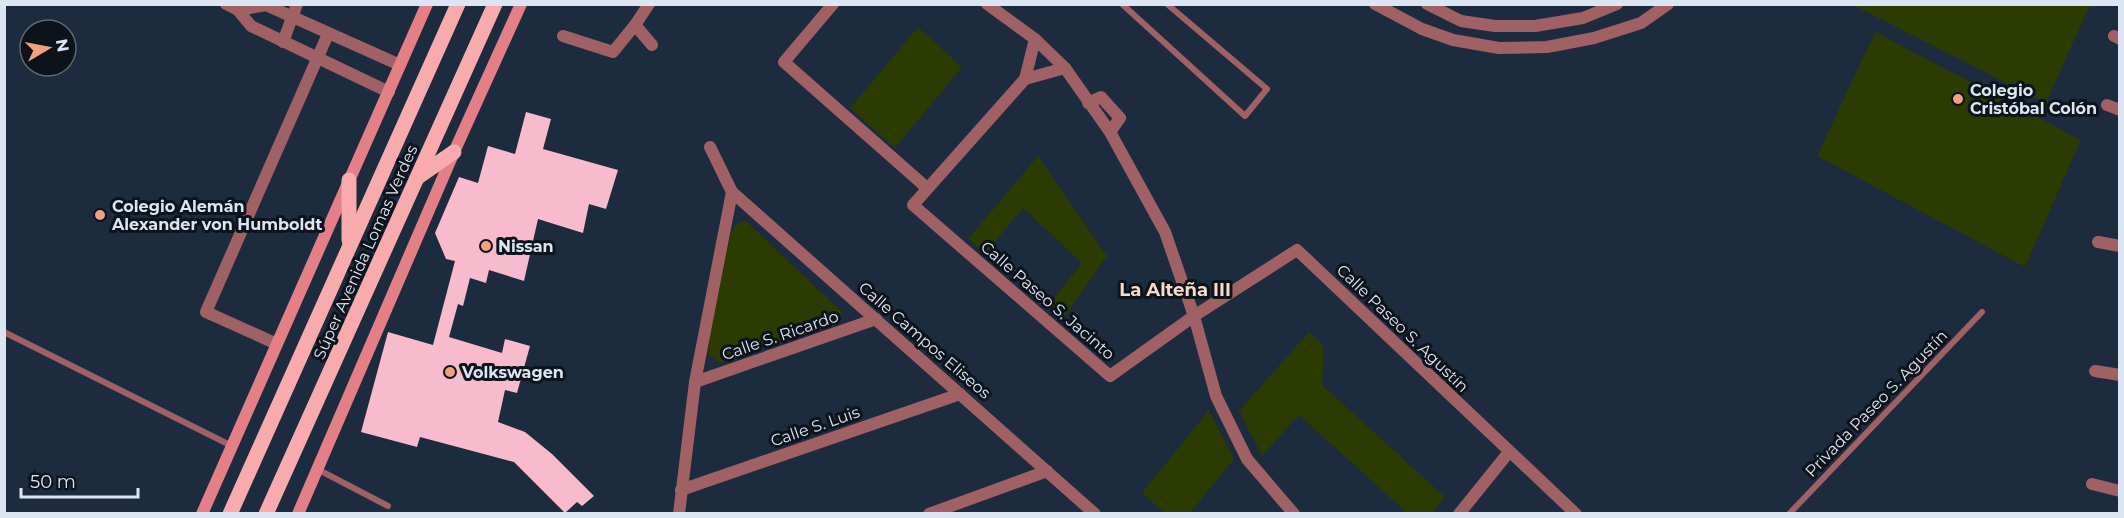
<svg xmlns="http://www.w3.org/2000/svg" width="2124" height="518" font-family="Montserrat,sans-serif">
	<style>
		.green { fill: #2b3b01 }
		.building { fill: #f8bbce }
		.lines { fill: none; stroke-linecap: round; stroke-linejoin: round }
		.service { stroke: #a06165; stroke-width: 6 }
		.minor { stroke: #a06165; stroke-width: 12 }
		.secondary { stroke: #e47f86; stroke-width: 12 }
		.primary { stroke: #f9aaad; stroke-width: 15 }
		.poi-dot { fill: #f1a17d; stroke: #0c131b; stroke-width: 2 }
		.labels { text-anchor: middle; stroke-width: 6; stroke-linejoin: round; paint-order: stroke }
		.poi-label { font-size: 16px; font-weight: bold; fill: #dce6f2; stroke: #0c131b; text-anchor: start }
		.street-label { font-size: 16px; fill: #dce6f2; stroke: #0c131b }
		.neighbourhood-label { font-size: 18px; font-weight: bold; fill: #fadacd; stroke: #0c131b }
	</style>
	<rect width="100%" height="100%" fill="#1c2b3d"/>
	<g class="green">
		<path d="M 1853,5 L 2090,5 L 2046,103 Z"/>
		<path d="M 918,27 L 962,67 L 895,148 L 850,108 Z"/>
		<path d="M 1875,32 L 2081,140 L 2025,267 L 1817,156 Z"/>
		<path d="M 1038,156 L 1107,256 L 1062,320 L 1047,307 L 1082,263 L 1023,208 L 985,254 L 968,239 Z"/>
		<path d="M 746,221 L 843,313 L 765,347 L 720,363 L 708,354 L 711,319 L 731,233 L 736,224 Z"/>
		<path d="M 1309,332 L 1324,346 L 1322,385 L 1445,497 L 1433,513 L 1407,513 L 1299,415 L 1262,456 L 1239,411 Z"/>
		<path d="M 1209,410 L 1234,459 L 1190,513 L 1165,513 L 1142,493 Z"/>
	</g>
	<path class="building" d="M 526,112 L 551,119 L 543,149 L 618,170 L 606,209 L 589,204 L 583,233 L 538,219 L 524,281 L 489,270 L 486,283 L 470,278 L 463,306 L 458,304 L 449,337 L 502,353 L 505,339 L 530,346 L 517,393 L 505,390 L 498,422 L 525,432 L 552,454 L 594,496 L 582,506 L 577,502 L 565,513 L 514,462 L 420,437 L 417,447 L 361,432 L 388,332 L 433,345 L 455,261 L 446,259 L 435,233 L 459,177 L 478,183 L 488,146 L 515,154 Z"/>
	<g class="lines">
		<g class="service">
			<path d="M 1122,4 L 1245,116 L 1267,89 L 1167,4"/>
			<path d="M 4,332 L 232,446"/>
			<path d="M 317,469 L 388,506"/>
			<path d="M 1789,514 L 1982,312"/>
		</g>
		<g class="minor">
			<path d="M 226,4 L 238,10 L 251,26 L 389,92"/>
			<path d="M 649,4 L 635,25 L 652,45"/>
			<path d="M 833,4 L 784,62 L 927,188"/>
			<path d="M 987,4 L 1035,39 L 1065,68 L 1110,132 L 1165,232 L 1194,316 L 1216,396 L 1247,459 L 1294,514"/>
			<path d="M 1375,4 L 1422,29 L 1453,40 L 1499,48 L 1547,47 L 1594,38 L 1641,23 L 1668,4"/>
			<path d="M 1427,4 L 1461,21 L 1495,26 L 1535,26 L 1583,18 L 1617,4"/>
			<path d="M 238,10 L 266,5 L 400,65"/>
			<path d="M 563,36 L 613,52 L 635,25"/>
			<path d="M 2114,36 L 2120,39"/>
			<path d="M 1035,39 L 1025,79 L 913,205 L 1110,376 L 1194,316 L 1297,250 L 1576,514"/>
			<path d="M 283,42 L 297,4"/>
			<path d="M 1025,79 L 1065,68"/>
			<path d="M 1088,103 L 1101,97 L 1120,118 L 1110,132"/>
			<path d="M 2107,105 L 2120,110"/>
			<path d="M 710,147 L 732,192 L 1095,514"/>
			<path d="M 2098,242 L 2120,246"/>
			<path d="M 277,344 L 206,312 L 328,34"/>
			<path d="M 2095,371 L 2120,375"/>
			<path d="M 695,382 L 876,319"/>
			<path d="M 2092,484 L 2120,491"/>
			<path d="M 681,490 L 960,394"/>
			<path d="M 679,514 L 695,382 L 732,192"/>
			<path d="M 929,514 L 1047,471"/>
			<path d="M 1459,514 L 1509,452"/>
		</g>
		<g class="secondary">
			<path d="M 202,514 L 427,4"/>
			<path d="M 298,514 L 454,152 L 521,4"/>
		</g>
		<g class="primary">
			<path d="M 418,177 L 454,152"/>
			<path d="M 349,240 L 349,180"/>
			<path d="M 230,514 L 458,4"/>
			<path d="M 266,514 L 495,4"/>
		</g>
	</g>
	<g class="poi-dot">
		<circle cx="1958" cy="99" r="6"/>
		<circle cx="100" cy="215" r="6"/>
		<circle cx="486" cy="246" r="6"/>
		<circle cx="450" cy="372" r="6"/>
	</g>
	<g class="labels">
		<g class="poi-label">
			<text x="1970" y="96">Colegio<tspan x="1970" dy="18">Cristóbal Colón</tspan></text>
			<text x="112" y="212">Colegio Alemán<tspan x="112" dy="18">Alexander von Humboldt</tspan></text>
			<text x="498" y="252">Nissan</text>
			<text x="462" y="378">Volkswagen</text>
		</g>
		<g class="street-label">
			<text transform="translate(365 252) rotate(-66)" y="6">Súper Avenida Lomas Verdes</text>
			<text transform="translate(1048 300) rotate(41)" y="6">Calle Paseo S. Jacinto</text>
			<text transform="translate(1403 328) rotate(44)" y="6">Calle Paseo S. Agustín</text>
			<text transform="translate(780 335) rotate(-19)" y="6">Calle S. Ricardo</text>
			<text transform="translate(925 340) rotate(41)" y="6">Calle Campos Eliseos</text>
			<text transform="translate(1876 403) rotate(-46)" y="6">Privada Paseo S. Agustín</text>
			<text transform="translate(815 426) rotate(-19)" y="6">Calle S. Luis</text>
		</g>
		<g class="neighbourhood-label">
			<text x="1175" y="296">La Alteña III</text>
		</g>
	</g>
	<rect width="2124" height="518" fill="none" stroke="#dce6f2" stroke-width="12"/>
	<g transform="translate(48 48) rotate(80)"><circle r="28" fill="#0c131b" stroke="#5f6771" stroke-width="1.5"/>
	<path d="M0-4.5L10 22L0 15L-10 22Z" fill="#f1a17d"/>
	<text y="-9" font-size="16" font-weight="bold" text-anchor="middle" fill="#dce6f2">N</text>
	</g>
	<path d="M21 488v9h117v-9" fill="none" stroke="#dce6f2" stroke-width="3"/>
	<text x="30" y="488" font-size="18" fill="#dce6f2" stroke="#0c131b" stroke-width="4.5" paint-order="stroke">50 m</text>
</svg>
